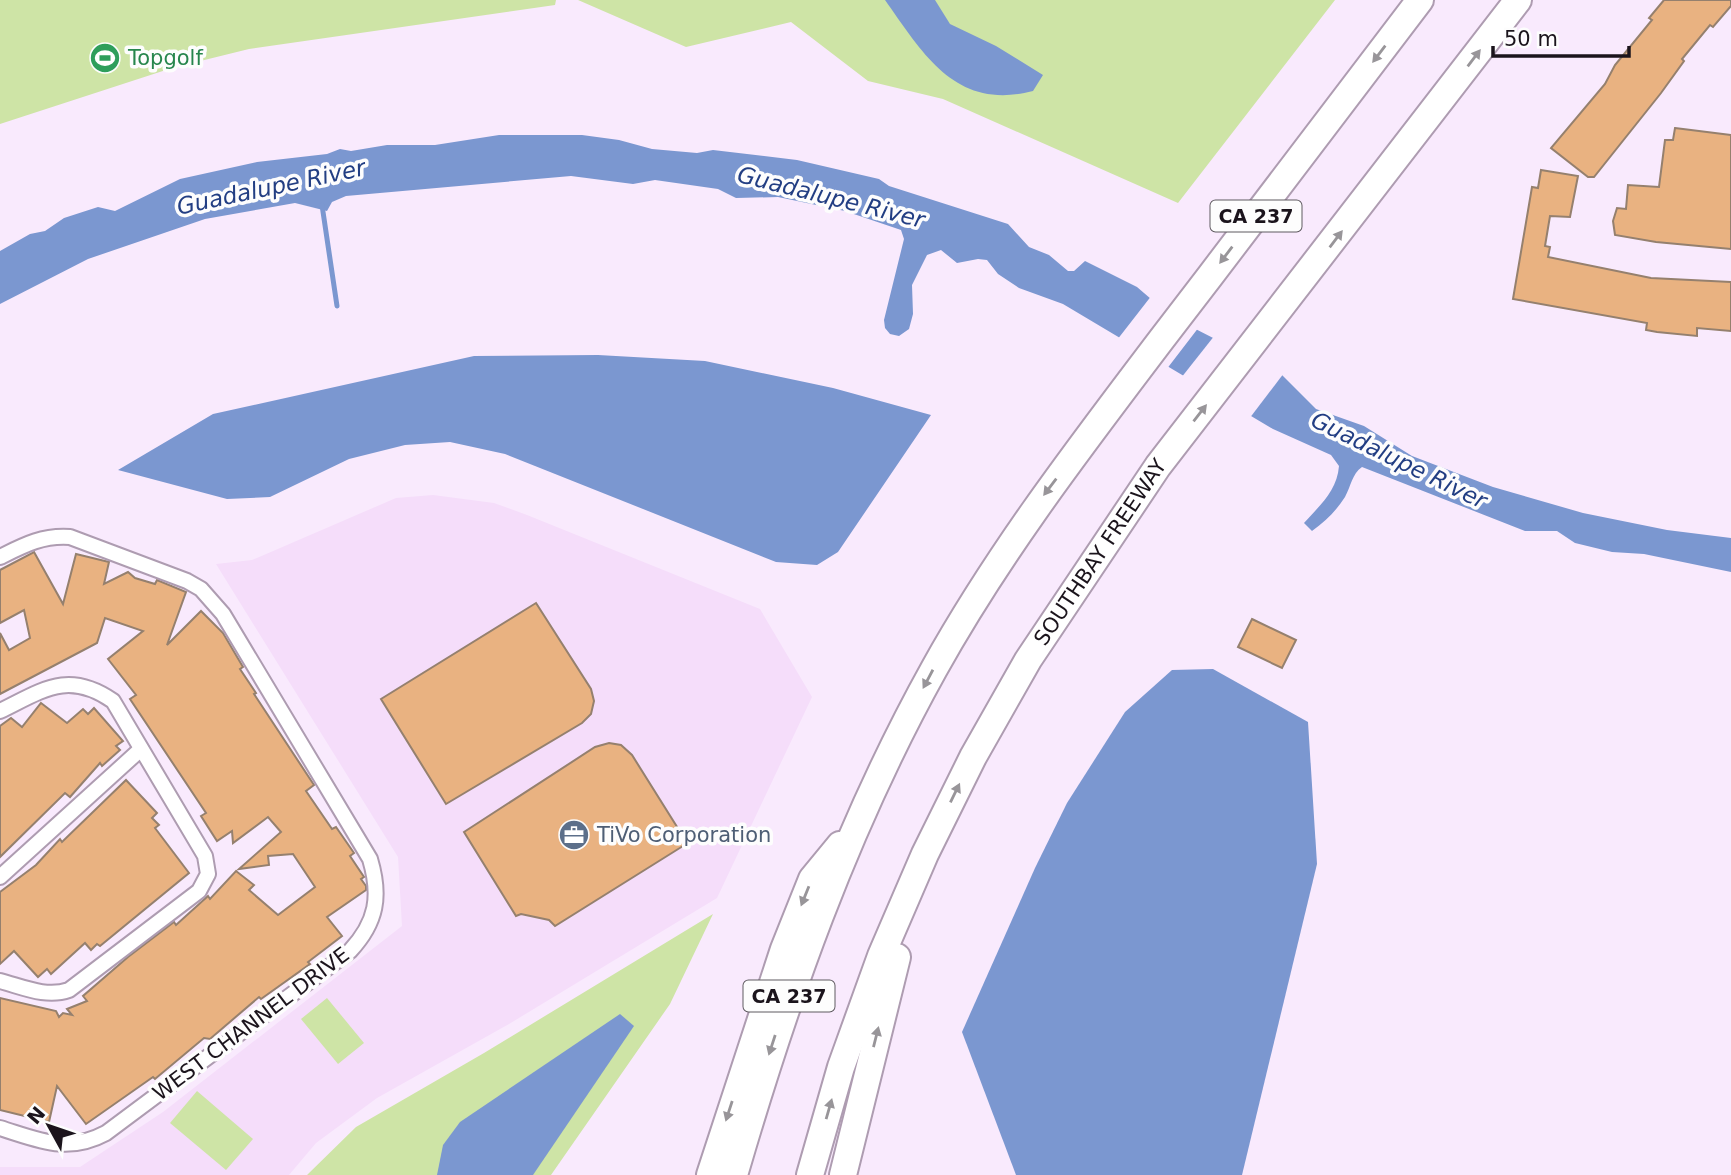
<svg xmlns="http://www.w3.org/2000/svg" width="1731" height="1175" font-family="'DejaVu Sans',sans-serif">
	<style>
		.built { fill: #f5ddfa }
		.green { fill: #cee4a6 }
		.water { fill: #7b97d0 }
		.pier { fill: #f9eafd }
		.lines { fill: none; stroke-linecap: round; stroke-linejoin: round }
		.stream { stroke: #7b97d0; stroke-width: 5 }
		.building { fill: #e9b281; stroke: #95806e; stroke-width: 2 }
		.minor-casing { stroke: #ae9cb1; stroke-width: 18 }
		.motorway-casing { stroke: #ae9cb1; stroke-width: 30 }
		.minor { stroke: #fff; stroke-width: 14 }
		.motorway { stroke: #fff; stroke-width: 26 }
		.oneway { fill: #989599 }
		.labels { text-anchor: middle; stroke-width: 7; stroke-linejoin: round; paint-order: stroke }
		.shield { fill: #fdfdfd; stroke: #5f5a60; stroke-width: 2 }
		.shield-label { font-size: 19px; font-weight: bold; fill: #1b141c }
		.leisure-label { font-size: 21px; fill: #27864d; stroke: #fdfdfd; text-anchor: start }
		.street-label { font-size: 21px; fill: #1b141c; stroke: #fdfdfd }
		.service-label { font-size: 21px; fill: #4e5e75; stroke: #fdfdfd; text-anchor: start }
		.water-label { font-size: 23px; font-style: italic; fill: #223e83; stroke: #fdfdfd }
	</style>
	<rect width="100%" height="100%" fill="#f9eafd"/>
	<path class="built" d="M 433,495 L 494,503 L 527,515 L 760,609 L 812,697 L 717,898 L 509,1024 L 377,1098 L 316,1143 L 289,1175 L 0,1175 L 0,1167 L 80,1167 L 163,1112 L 402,926 L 398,857 L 216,564 L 252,560 L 396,498 Z"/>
	<g class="green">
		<path d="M 0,0 L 556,0 L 555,5 L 249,49 L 172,68 L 0,124 Z"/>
		<path d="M 578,0 L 1335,0 L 1178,203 L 943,99 L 868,81 L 791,22 L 686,47 Z"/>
		<path d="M 713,914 L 670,1004 L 551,1175 L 307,1175 L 356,1127 L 484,1053 Z"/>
		<path d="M 327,998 L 364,1043 L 338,1064 L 301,1019 Z"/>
		<path d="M 197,1091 L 253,1139 L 226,1170 L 170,1123 Z"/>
	</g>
	<g class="water">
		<path d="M 885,0 L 935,0 L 950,24 L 996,46 L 1043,75 L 1033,91 C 956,111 924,55 885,0 Z"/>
		<path d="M 499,135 L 582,135 L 619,140 L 652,149 L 697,153 L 713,150 L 797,160 L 879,179 L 889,186 L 1008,224 L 1029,247 L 1049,255 L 1068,271 L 1074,271 L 1085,261 L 1137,287 L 1172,317 L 1278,371 L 1316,409 L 1364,426 L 1412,456 L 1493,487 L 1583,513 L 1667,530 L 1731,538 L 1731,572 L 1644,554 L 1612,552 L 1575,543 L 1557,531 L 1525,531 L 1362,467 C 1352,474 1351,486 1345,497 C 1336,511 1326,521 1312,531 L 1304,523 C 1320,505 1337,491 1339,466 L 1331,455 L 1273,429 L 1063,304 L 1019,288 L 998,274 L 987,260 L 978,259 L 957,263 L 941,250 L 927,255 L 912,285 L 913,314 L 909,329 L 899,336 L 890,334 L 885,328 L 884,320 L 904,239 L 901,230 L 845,211 L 778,197 L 736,198 L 718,189 L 655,180 L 633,184 L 571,176 L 346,196 L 332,202 L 327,211 L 295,203 L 205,219 L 88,259 L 0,304 L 0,251 L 30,234 L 45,231 L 64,218 L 98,207 L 115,211 L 180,179 L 257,162 L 327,154 L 340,149 L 351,151 L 387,145 L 435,145 Z"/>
		<path d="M 598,355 L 705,361 L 833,388 L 931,415 L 838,552 L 817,565 L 776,562 L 505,454 L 450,442 L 405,445 L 349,459 L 270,497 L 227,499 L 118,470 L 213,414 L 474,356 Z"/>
		<path d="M 1213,669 L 1308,722 L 1317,864 L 1242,1175 L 1016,1175 L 962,1032 L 1035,868 L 1067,803 L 1125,712 L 1172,670 Z"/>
		<path d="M 620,1014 L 634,1026 L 533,1175 L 437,1175 L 443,1145 L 460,1122 Z"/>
	</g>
	<g class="pier">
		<path d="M 1152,295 L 1174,315 L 1199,327 L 1166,370 L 1117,340 Z"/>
		<path d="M 1215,335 L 1284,373 L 1249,419 L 1181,378 Z"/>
	</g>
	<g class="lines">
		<path class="stream" d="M 322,205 L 337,306"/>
	</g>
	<g class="building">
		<path d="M 1664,0 L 1731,0 L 1731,6 L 1713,27 L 1710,25 L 1682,59 L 1684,61 L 1661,93 L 1594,177 L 1588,177 L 1551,148 L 1605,84 L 1615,65 L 1652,20 L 1649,18 Z"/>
		<path d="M 1675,128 L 1731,135 L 1731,249 L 1656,242 L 1615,235 L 1613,221 L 1617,208 L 1626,209 L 1628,185 L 1659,187 L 1665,140 L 1673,140 Z"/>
		<path d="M 1541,170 L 1578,176 L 1570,217 L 1550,216 L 1545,246 L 1550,247 L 1548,257 L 1651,278 L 1731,282 L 1731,331 L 1697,328 L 1697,336 L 1657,332 L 1646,330 L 1647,323 L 1513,299 L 1532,187 L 1538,188 Z"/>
		<path d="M 34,552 L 63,604 L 76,554 L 109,562 L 104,584 L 128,572 L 135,578 L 155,584 L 157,580 L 186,592 L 167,645 L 201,611 L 223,633 L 243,667 L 240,669 L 256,693 L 254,694 L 314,785 L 306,791 L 332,829 L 336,827 L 354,853 L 350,856 L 364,877 L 361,879 L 366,886 L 366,890 L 327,917 L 342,936 L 308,962 L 310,964 L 261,999 L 259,997 L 210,1039 L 204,1038 L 155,1079 L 153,1077 L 86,1124 L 57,1086 L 49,1122 L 0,1110 L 0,998 L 56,1011 L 59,1017 L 63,1013 L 72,1015 L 67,1009 L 87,1001 L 83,996 L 128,957 L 174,922 L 176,925 L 208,896 L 210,899 L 236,871 L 254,885 L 249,890 L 278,915 L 315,887 L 293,854 L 268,856 L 269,865 L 239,869 L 281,832 L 268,817 L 233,843 L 232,831 L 217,841 L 201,816 L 206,813 L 130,699 L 136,695 L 108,659 L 143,631 L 105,618 L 97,643 L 0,694 L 0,633 L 9,650 L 30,638 L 24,610 L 0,623 L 0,570 Z"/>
		<path d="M 536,603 L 591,689 L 594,701 L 591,714 L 582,723 L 446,804 L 381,699 Z"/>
		<path d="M 1252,619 L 1296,640 L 1282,668 L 1238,647 Z"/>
		<path d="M 41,703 L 67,723 L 83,709 L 88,714 L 94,708 L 123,741 L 116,746 L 120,750 L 102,766 L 100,763 L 70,797 L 65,793 L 0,857 L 0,726 L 11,718 L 22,727 Z"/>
		<path d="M 609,743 L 621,745 L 632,755 L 684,838 L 683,846 L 555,926 L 549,920 L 521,914 L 516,916 L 464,832 L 595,747 Z"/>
		<path d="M 126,780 L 157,813 L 152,818 L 159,825 L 155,828 L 189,873 L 100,946 L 97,944 L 91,950 L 85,943 L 51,974 L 47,969 L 38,977 L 14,951 L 0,964 L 0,892 L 36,865 L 60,839 L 62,842 Z"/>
	</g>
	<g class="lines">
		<g class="minor-casing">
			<g id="minor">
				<path d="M 0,557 C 24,545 43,535 70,537 L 187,581 L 201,589 L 223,614 L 370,859 C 381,896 377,922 350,951 L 106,1133 C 67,1154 39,1140 0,1128"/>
				<path d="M 0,711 C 43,690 68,670 113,701 L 205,856 L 208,874 L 199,891 L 69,990 C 46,998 23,987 0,981"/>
				<path d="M 0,877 L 141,749"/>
			</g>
		</g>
		<g class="motorway-casing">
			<g id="motorway">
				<path d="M 710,1175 L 784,949 L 812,879 L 840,845"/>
				<path d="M 734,1175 C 785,1000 845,829 934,669 C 999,552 1080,447 1161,340 C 1248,227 1334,113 1420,0"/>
				<path id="s1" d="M 810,1175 L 841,1067 L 881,956 L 925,854 L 973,757 L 1028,660 L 1158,466 L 1518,0"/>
				<path d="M 843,1175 L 897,957"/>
			</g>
		</g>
		<use href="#minor" class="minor"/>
		<use href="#motorway" class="motorway"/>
	</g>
	<defs><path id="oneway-solid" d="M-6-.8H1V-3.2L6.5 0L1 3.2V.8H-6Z" transform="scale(1.75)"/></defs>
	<g class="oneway">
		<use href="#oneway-solid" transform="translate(1379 54) rotate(127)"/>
		<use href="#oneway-solid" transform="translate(1474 58) rotate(-53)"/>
		<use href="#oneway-solid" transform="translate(1336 239) rotate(-53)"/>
		<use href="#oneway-solid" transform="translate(1226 255) rotate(127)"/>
		<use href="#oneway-solid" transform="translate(1200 413) rotate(-52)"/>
		<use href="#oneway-solid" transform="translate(1050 487) rotate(127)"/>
		<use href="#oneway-solid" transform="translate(928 679) rotate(118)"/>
		<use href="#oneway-solid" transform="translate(955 793) rotate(-64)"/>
		<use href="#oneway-solid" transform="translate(805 896) rotate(112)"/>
		<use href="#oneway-solid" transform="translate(876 1037) rotate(-76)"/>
		<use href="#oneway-solid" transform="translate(772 1045) rotate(108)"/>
		<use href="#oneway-solid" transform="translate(829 1109) rotate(-74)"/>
		<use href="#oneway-solid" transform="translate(729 1111) rotate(108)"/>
	</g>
	<defs>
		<g id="stadium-disc" transform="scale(1.575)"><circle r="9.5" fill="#2e9e5b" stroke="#fdfdfd"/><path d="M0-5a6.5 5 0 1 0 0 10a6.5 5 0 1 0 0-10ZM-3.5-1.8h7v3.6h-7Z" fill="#fff"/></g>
		<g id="office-disc" transform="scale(1.575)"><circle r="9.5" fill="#5c6f8a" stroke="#fdfdfd"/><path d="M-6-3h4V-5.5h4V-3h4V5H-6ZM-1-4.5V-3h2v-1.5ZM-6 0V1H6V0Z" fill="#fff"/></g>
	</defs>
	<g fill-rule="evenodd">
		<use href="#stadium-disc" x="105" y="58"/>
		<use href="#office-disc" x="574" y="835"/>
	</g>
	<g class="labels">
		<g class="shield">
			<rect x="1210.5" y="200.5" width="91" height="31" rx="5"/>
			<rect x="743.5" y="980.5" width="91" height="31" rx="5"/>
		</g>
		<g class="shield-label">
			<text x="1256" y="223">CA 237</text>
			<text x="789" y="1003">CA 237</text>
		</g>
		<g class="leisure-label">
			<text x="128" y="65">Topgolf</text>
		</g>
		<g class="street-label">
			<text dy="7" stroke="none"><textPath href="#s1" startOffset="691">SOUTHBAY FREEWAY</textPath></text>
			<text transform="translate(251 1024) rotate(-37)" y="7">WEST CHANNEL DRIVE</text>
		</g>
		<g class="service-label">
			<text x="597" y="842">TiVo Corporation</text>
		</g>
		<g class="water-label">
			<text transform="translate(271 187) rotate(-12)" y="8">Guadalupe River</text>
			<text transform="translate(831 197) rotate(14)" y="8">Guadalupe River</text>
			<text transform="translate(1399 460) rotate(26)" y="8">Guadalupe River</text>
		</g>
	</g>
	<g transform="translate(49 1126) rotate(310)" stroke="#fdfdfd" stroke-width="5" paint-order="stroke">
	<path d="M0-5L12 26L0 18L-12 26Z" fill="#1b141c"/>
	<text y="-10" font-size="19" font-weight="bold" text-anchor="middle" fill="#1b141c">N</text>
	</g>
	<path d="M1493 46v10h136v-10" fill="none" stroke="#1b141c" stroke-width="3.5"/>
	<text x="1504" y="46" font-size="21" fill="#1b141c" stroke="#fdfdfd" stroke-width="5" paint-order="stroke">50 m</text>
</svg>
